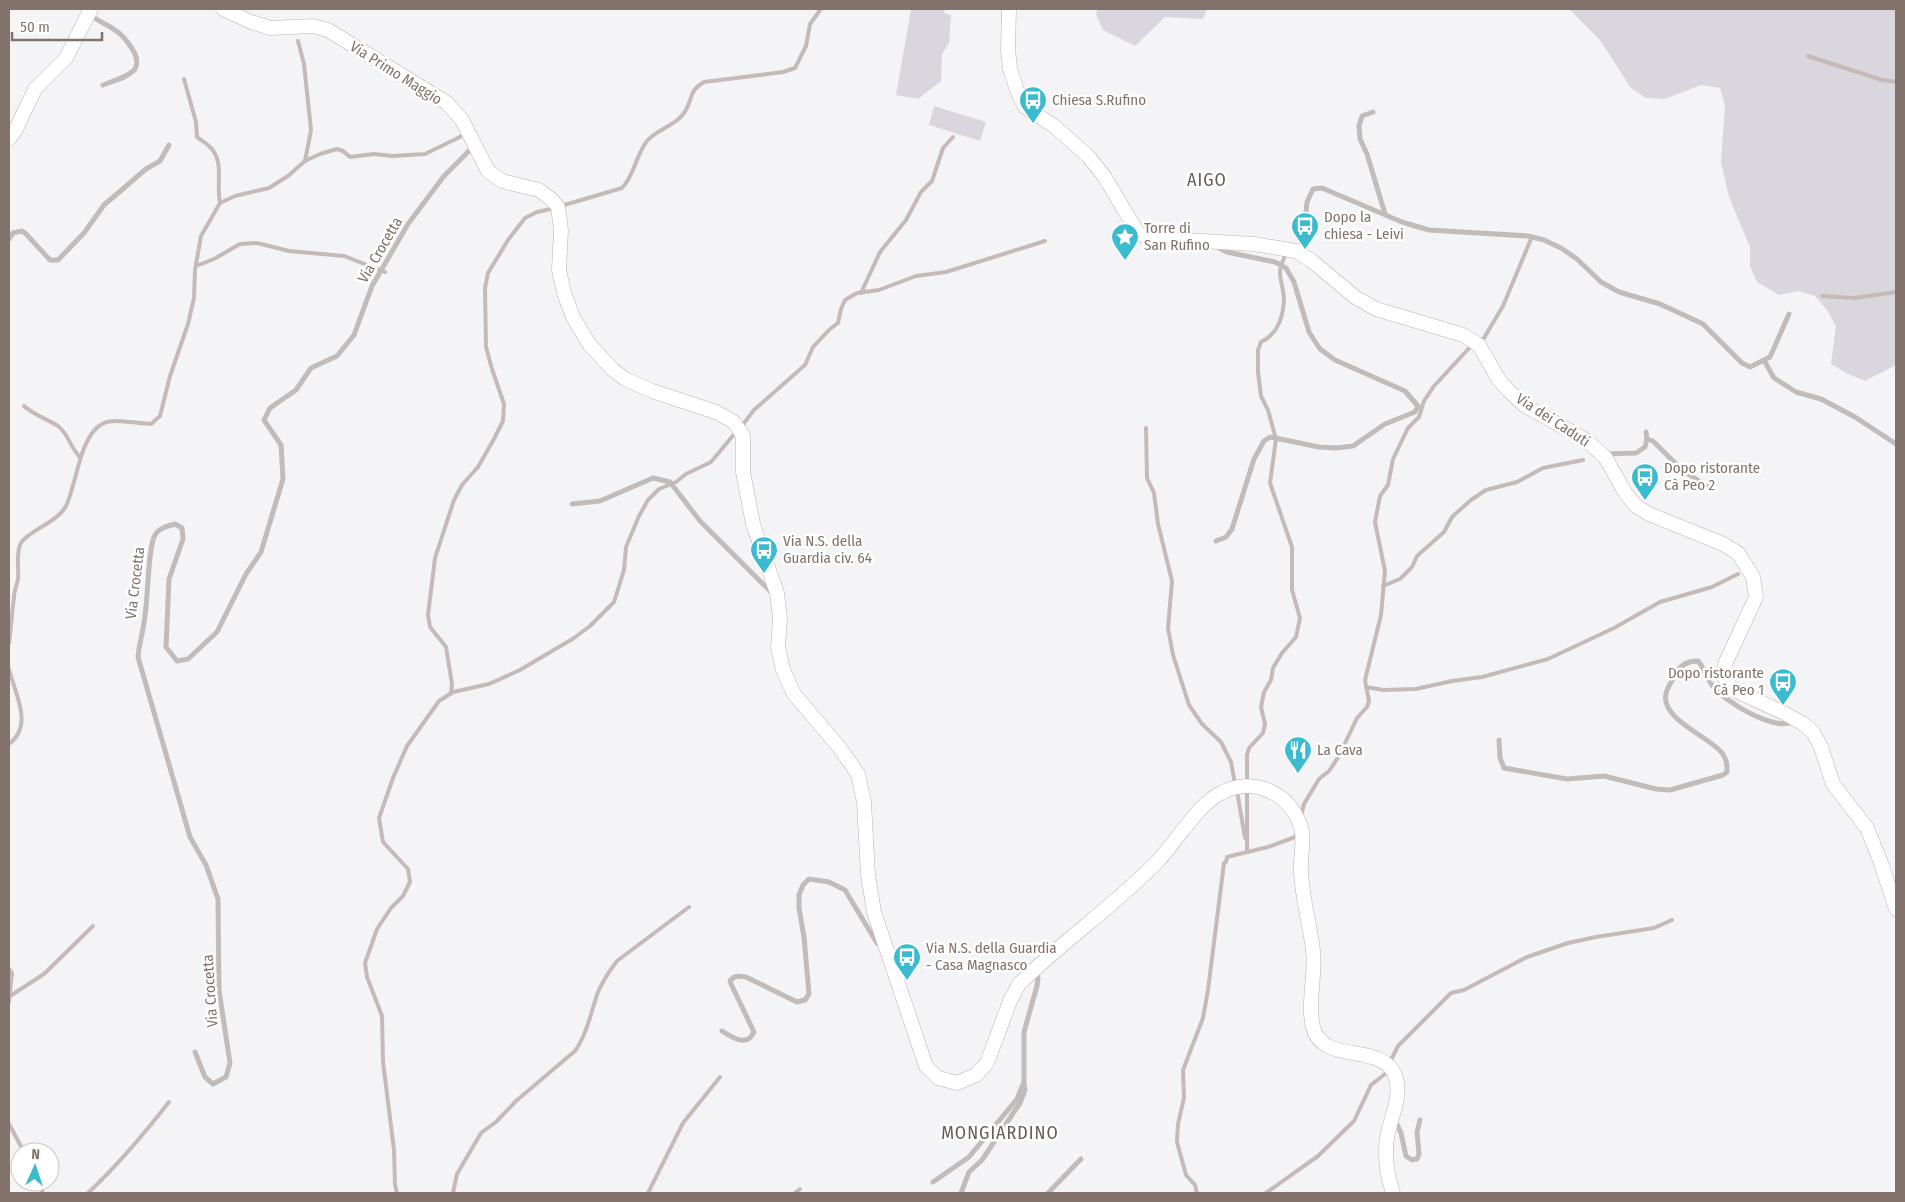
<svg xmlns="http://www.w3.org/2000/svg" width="1905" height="1202" font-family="'Fira Sans Condensed',sans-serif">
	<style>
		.green { fill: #dad6dd }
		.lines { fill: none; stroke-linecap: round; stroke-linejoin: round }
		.stream { stroke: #c6bab8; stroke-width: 4 }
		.secondary-casing { stroke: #b8b2ae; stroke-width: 15 }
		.street { stroke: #c1bcb9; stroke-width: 5 }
		.secondary { stroke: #fff; stroke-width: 14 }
		.labels { text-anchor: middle; stroke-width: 5; stroke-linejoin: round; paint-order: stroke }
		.street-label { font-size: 15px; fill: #827269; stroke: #fff }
		.poi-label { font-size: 15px; fill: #827269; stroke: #fff; text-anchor: start }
		.quarter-label { font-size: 18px; letter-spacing: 1px; fill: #685c56; stroke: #fff }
	</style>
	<rect width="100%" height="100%" fill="#f4f4f7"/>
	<g class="green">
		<path d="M 911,9 L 945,9 L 944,13 L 951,15 L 949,43 L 942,54 L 941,81 L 918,99 L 896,95 Z"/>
		<path d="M 1098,9 L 1207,9 L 1203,19 L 1165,17 L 1135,46 L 1103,30 L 1096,14 Z"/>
		<path d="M 1569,9 L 1896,9 L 1896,365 L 1865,381 L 1848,374 L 1831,364 L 1836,326 L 1827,310 L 1815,296 L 1798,291 L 1779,295 L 1757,282 L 1750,266 L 1750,247 L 1729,197 L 1721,162 L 1725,105 L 1720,88 L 1701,85 L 1665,99 L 1646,98 L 1631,88 L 1600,40 Z"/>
		<path d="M 934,106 L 986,122 L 980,141 L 929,125 Z"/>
	</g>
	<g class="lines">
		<g class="stream">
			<path d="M 298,41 L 304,64 L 311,130 L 305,161"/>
			<path d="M 1808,56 L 1882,80 L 1896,82"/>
			<path d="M 184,79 L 196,122 L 197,137 C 202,141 208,144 212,149 C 224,164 216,185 220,203"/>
			<path d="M 561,206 L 622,188 C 634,176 636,155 647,141 C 657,129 678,125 686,110 C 693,97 689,91 704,82 L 783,72 L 795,68 L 806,46 L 810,24 L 821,9"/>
			<path d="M 196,266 L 214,259 L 240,244 L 257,243 L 289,251 L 344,256 L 385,272"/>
			<path d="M 861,293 L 880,252 L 906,220 L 921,192 L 932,181 L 943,148 L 953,137"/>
			<path d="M 1822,296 L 1855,298 L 1896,292"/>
			<path d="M 1479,341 L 1484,338 L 1503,306 L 1531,239"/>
			<path d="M 24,406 C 34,415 47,419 58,426 C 69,434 70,448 80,457"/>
			<path d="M 741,427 L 754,410 L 805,365 L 813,347 L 830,329 L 838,323 L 841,309 L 845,300 L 857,293 L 879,290 L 916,276 L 946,272 L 1045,241"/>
			<path d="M 1146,428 L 1147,478 L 1154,493 L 1158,524 L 1172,581 L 1168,628 L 1173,655 L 1189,705 L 1202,724 L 1221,742 L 1231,762 L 1235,784"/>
			<path d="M 1383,586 L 1400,579 L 1412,567 L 1417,556 L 1444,532 L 1452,517 L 1471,500 L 1486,490 L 1517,482 L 1543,468 L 1583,460"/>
			<path d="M 9,643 C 11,628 12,613 14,597 C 14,591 17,585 18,579 C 19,567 16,556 20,545 C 25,532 57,523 66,506 C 77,484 79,437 102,424 C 113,417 137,424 151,424 L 160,416 L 170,376 L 188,324 L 194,298 L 195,270 L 201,236 L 220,203 L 235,196 L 269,188 L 288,176 L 305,161 L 320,154 L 337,149 L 343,151 L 350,157 L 374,154 L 392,156 L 425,154 L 466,134"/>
			<path d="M 9,669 C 15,694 34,725 9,744"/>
			<path d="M 1366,687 L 1383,690 L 1416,689 L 1452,681 L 1482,677 L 1548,659 L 1614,628 L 1660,602 L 1712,587 L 1738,574"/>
			<path d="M 451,694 L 452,684 L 446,647 L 430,627 L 428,615 L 435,558 L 454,500 L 462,485 L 478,467 L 494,439 L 503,421 L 504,404 L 492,369 L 486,347 L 485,288 L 488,273 L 508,240 L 525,218 L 537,212 L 555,208"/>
			<path d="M 1247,782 L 1247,755 L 1249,748 L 1263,733 L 1265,724 L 1261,707 L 1264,692 L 1271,680 L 1273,668 L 1282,653 L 1296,637 L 1300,618 L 1292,590 L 1292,547 L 1270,483 L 1276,439 L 1268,410 L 1261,396 L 1258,372 L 1258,350 L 1261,342 C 1278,334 1283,318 1284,300 C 1284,290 1280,281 1280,272 C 1280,266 1284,259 1286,253"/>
			<path d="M 1247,789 L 1247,852"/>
			<path d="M 1237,791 L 1245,838"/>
			<path d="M 1301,816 L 1304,804 L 1319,779 L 1329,771 L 1339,756 L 1357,718 L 1367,707 L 1369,701 L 1365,680 L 1381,615 L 1385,571 L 1375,522 L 1380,496 L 1388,485 L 1393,459 L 1408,428 L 1419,417 L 1424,401 L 1434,386 L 1473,344"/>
			<path d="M 9,969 L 12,973 L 9,1002"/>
			<path d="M 10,996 L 44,974 L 93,926"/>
			<path d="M 1390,1062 L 1398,1046 L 1451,993 L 1464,990 L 1527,957 L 1568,943 L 1596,937 L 1654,928 L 1672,920"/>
			<path d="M 9,1124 L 24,1152"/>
			<path d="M 38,1182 L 43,1193"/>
			<path d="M 88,1193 C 118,1165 144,1134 169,1102"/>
			<path d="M 397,1193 L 395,1185 L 394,1150 L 383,1062 L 382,1016 L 367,977 L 365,963 L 377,929 L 391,908 L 403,896 L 410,882 L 408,869 L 383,842 L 379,818 L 393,778 L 407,746 L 439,701 L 453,692 L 489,684 L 520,670 L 574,638 L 590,626 L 614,602 L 624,570 L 626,547 L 639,516 L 648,500 L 659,489 L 676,482 L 686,474 L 711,462 L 736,432"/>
			<path d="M 453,1193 L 457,1174 L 481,1133 L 496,1122 L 516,1101 L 575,1051 C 587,1034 591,1012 598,992 C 603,981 610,970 617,961 L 689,907"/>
			<path d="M 648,1193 L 683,1123 L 720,1077"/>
			<path d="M 795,1193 L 800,1189"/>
			<path d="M 1197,1193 L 1195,1185 L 1186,1175 L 1177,1142 L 1178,1124 L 1184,1098 L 1183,1070 L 1203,1018 L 1208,990 L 1224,863 L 1226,862 L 1227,857 L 1268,847 L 1295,837 L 1297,833"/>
			<path d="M 1266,1193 L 1318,1156 L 1354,1121 L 1371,1085 L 1385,1074 L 1388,1069"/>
		</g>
		<g class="secondary-casing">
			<g id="secondary">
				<path d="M 223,9 L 251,22 L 270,28 L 313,26 L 328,30 L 447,103 L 462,120 L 488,171 L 502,181 L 539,190 L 551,199 L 558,207 L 561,230 L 559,270 L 564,293 L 573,317 L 589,344 L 612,369 L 625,379 L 652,391 L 716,412 L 734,422 L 743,436 L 743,472 L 753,524 L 777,593 L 780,618 L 778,647 L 783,670 L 794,694 L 839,747 L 858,774 L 864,802 L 868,875 L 874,912 L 926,1066 L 938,1078 L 957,1083 L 976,1075 L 987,1063 L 1010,1001 L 1019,984 C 1063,941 1115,905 1158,861 C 1176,842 1198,804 1221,793 C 1253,776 1289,792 1301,827 C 1305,841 1300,856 1301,871 C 1302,898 1310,924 1313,951 C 1316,975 1307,1004 1313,1027 C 1323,1066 1380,1041 1395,1075 C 1403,1096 1390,1118 1387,1138 C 1384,1158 1387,1175 1393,1193"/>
				<path d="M 1009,9 L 1008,49 L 1010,69 L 1018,93 L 1025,107 L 1054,126 L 1088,156 L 1104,176 L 1138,233 L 1149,238 L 1254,244 L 1296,251 L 1312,261 L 1355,297 L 1376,309 L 1463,335 L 1479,345 L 1499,380 L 1509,391 L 1524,405 L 1586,440 L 1605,457 L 1626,494 L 1636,506 L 1649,514 L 1723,544 L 1738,553 L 1753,577 L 1756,597 L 1726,662 L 1724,669 L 1725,678 L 1732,689 L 1784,713 L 1802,723 L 1813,732 L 1821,747 L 1833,784 L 1867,828 L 1881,863 L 1896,909"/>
				<path d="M 9,139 L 16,129 L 35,89 L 66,58 L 91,9"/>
			</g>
		</g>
		<g class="street">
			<path d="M 88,14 C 111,29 121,28 135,54 C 137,59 138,64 135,69 C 129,77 112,81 103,85"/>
			<path d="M 1373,112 L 1362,116 L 1359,126 L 1360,139 L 1367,154 L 1385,214"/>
			<path d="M 9,239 L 13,233 L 22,231 L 26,234 L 50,260 L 58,260 L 84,233 L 104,205 L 146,169 L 160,161 L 169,145"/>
			<path d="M 1302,254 L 1307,202 L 1313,189 L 1322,188 L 1402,222 L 1429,230 L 1528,236 L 1544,240 L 1561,248 L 1577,259 L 1601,282 L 1619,292 L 1660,304 L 1703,324 L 1742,363 L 1750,367 L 1770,357 L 1789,314"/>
			<path d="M 1765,362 L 1774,378 L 1796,392 L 1821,399 L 1855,417 L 1896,444"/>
			<path d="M 1647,439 L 1653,441 L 1682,470 L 1710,488"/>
			<path d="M 1605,454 L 1636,453 L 1645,447 L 1647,439 L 1646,432"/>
			<path d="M 572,504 L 600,501 L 653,478 L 670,482 L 700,521 L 773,594"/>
			<path d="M 1216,541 L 1226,537 L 1232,529 L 1254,459 L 1264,441 L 1270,437 L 1319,447 L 1336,448 L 1353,446 L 1385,424 L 1415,412 L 1418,406 L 1405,391 L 1335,360 L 1320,349 L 1309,332 L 1294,282 L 1286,268 L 1275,262 L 1227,252 L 1219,248 L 1218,246"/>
			<path d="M 1499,740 L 1500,758 L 1504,768 L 1567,779 L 1604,776 L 1656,789 L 1670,790 L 1723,775 L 1727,772 C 1727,765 1727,759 1722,753 C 1710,737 1660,719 1666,694 C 1667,687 1673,680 1676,673 C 1681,664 1688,661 1698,661 C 1704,668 1707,678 1712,685 C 1723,701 1776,733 1794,721"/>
			<path d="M 722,1031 C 732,1037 747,1048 754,1032 L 732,986 L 730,981 C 734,975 739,976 746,977 L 797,1002 L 805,1000 L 809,994 L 804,937 L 799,908 L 799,895 L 803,885 L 809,879 L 829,882 L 845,890 L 877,943 L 881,946"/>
			<path d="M 195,1052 L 205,1077 L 213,1084 L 226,1077 L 230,1063 L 219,990 L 218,899 L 206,865 L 190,837 L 138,657 C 139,643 144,629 145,615 C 148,599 148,546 155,535 C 159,528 168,526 175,524 L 182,528 L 183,539 L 169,579 L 166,647 L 177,661 L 188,659 L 217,632 L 246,574 L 261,552 L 283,479 L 281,445 L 264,420 L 270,408 L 296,390 L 311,368 L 337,356 L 354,335 L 372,286 L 408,224 L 444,176 L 473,147"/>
			<path d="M 1394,1118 L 1401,1133 L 1406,1156 L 1412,1160 L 1417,1159 L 1419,1154 L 1417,1132 L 1420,1120"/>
			<path d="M 933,1182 L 969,1157 L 1017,1099 L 1024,1082 L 1024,1032 L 1037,986 L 1038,978 L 1035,970"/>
			<path d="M 961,1193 L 969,1172 L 982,1160 L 1020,1103 L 1025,1090 L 1024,1083"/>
			<path d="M 1048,1193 L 1081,1159"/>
		</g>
		<use href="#secondary" class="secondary"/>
	</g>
	<defs>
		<g id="bus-pin" transform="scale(1.4375)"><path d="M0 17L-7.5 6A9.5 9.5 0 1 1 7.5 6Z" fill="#3bbbcf" stroke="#fff"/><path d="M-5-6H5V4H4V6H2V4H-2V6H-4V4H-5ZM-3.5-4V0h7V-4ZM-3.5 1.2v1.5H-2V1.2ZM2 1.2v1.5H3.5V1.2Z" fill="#fff"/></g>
		<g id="sight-pin" transform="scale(1.4375)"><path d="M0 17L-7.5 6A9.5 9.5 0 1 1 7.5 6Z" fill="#3bbbcf" stroke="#fff"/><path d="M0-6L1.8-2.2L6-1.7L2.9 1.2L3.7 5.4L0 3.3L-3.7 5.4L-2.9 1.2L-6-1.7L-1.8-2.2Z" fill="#fff"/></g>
		<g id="restaurant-pin" transform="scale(1.4375)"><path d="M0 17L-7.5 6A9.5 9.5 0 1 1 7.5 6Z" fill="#3bbbcf" stroke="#fff"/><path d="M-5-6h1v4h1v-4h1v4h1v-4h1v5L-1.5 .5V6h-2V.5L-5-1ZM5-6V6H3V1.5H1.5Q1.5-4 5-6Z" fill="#fff"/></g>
	</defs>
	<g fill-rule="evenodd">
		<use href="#bus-pin" x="1033" y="100"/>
		<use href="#bus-pin" x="1305" y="226"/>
		<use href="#sight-pin" x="1125" y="237"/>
		<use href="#bus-pin" x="1645" y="477"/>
		<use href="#bus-pin" x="764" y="550"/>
		<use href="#bus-pin" x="1783" y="682"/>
		<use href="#restaurant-pin" x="1298" y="750"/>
		<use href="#bus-pin" x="907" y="957"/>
	</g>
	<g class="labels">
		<g class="street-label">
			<text transform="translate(396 73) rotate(32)" y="5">Via Primo Maggio</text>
			<text transform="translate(380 250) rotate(-60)" y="5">Via Crocetta</text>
			<text transform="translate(1553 420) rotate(33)" y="5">Via dei Caduti</text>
			<text transform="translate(135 583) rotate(-83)" y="5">Via Crocetta</text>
			<text transform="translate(210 991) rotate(-94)" y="5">Via Crocetta</text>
		</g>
		<g class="poi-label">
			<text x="1052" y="105">Chiesa S.Rufino</text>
			<text x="1324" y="222">Dopo la<tspan x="1324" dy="17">chiesa - Leivi</tspan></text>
			<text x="1144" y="233">Torre di<tspan x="1144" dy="17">San Rufino</tspan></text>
			<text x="1664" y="473">Dopo ristorante<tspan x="1664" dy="17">Cà Peo 2</tspan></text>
			<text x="783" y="546">Via N.S. della<tspan x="783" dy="17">Guardia civ. 64</tspan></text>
			<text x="1764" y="678" text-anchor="end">Dopo ristorante<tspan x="1764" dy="17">Cà Peo 1</tspan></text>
			<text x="1317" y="755">La Cava</text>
			<text x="926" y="953">Via N.S. della Guardia<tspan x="926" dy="17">- Casa Magnasco</tspan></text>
		</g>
		<g class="quarter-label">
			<text x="1207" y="186">AIGO</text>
			<text x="1000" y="1139">MONGIARDINO</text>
		</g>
	</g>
	<rect width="1905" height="1202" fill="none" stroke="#827269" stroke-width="20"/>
	<g transform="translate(35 1167) rotate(3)"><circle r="24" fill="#ffffff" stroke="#cdc7c3"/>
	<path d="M0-4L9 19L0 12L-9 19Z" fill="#3bbbcf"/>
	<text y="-8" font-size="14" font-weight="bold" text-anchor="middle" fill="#827269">N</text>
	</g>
	<path d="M12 32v8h90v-8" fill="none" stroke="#827269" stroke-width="2.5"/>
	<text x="20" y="32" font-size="15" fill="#827269" stroke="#ffffff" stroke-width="4" paint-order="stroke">50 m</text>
</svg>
